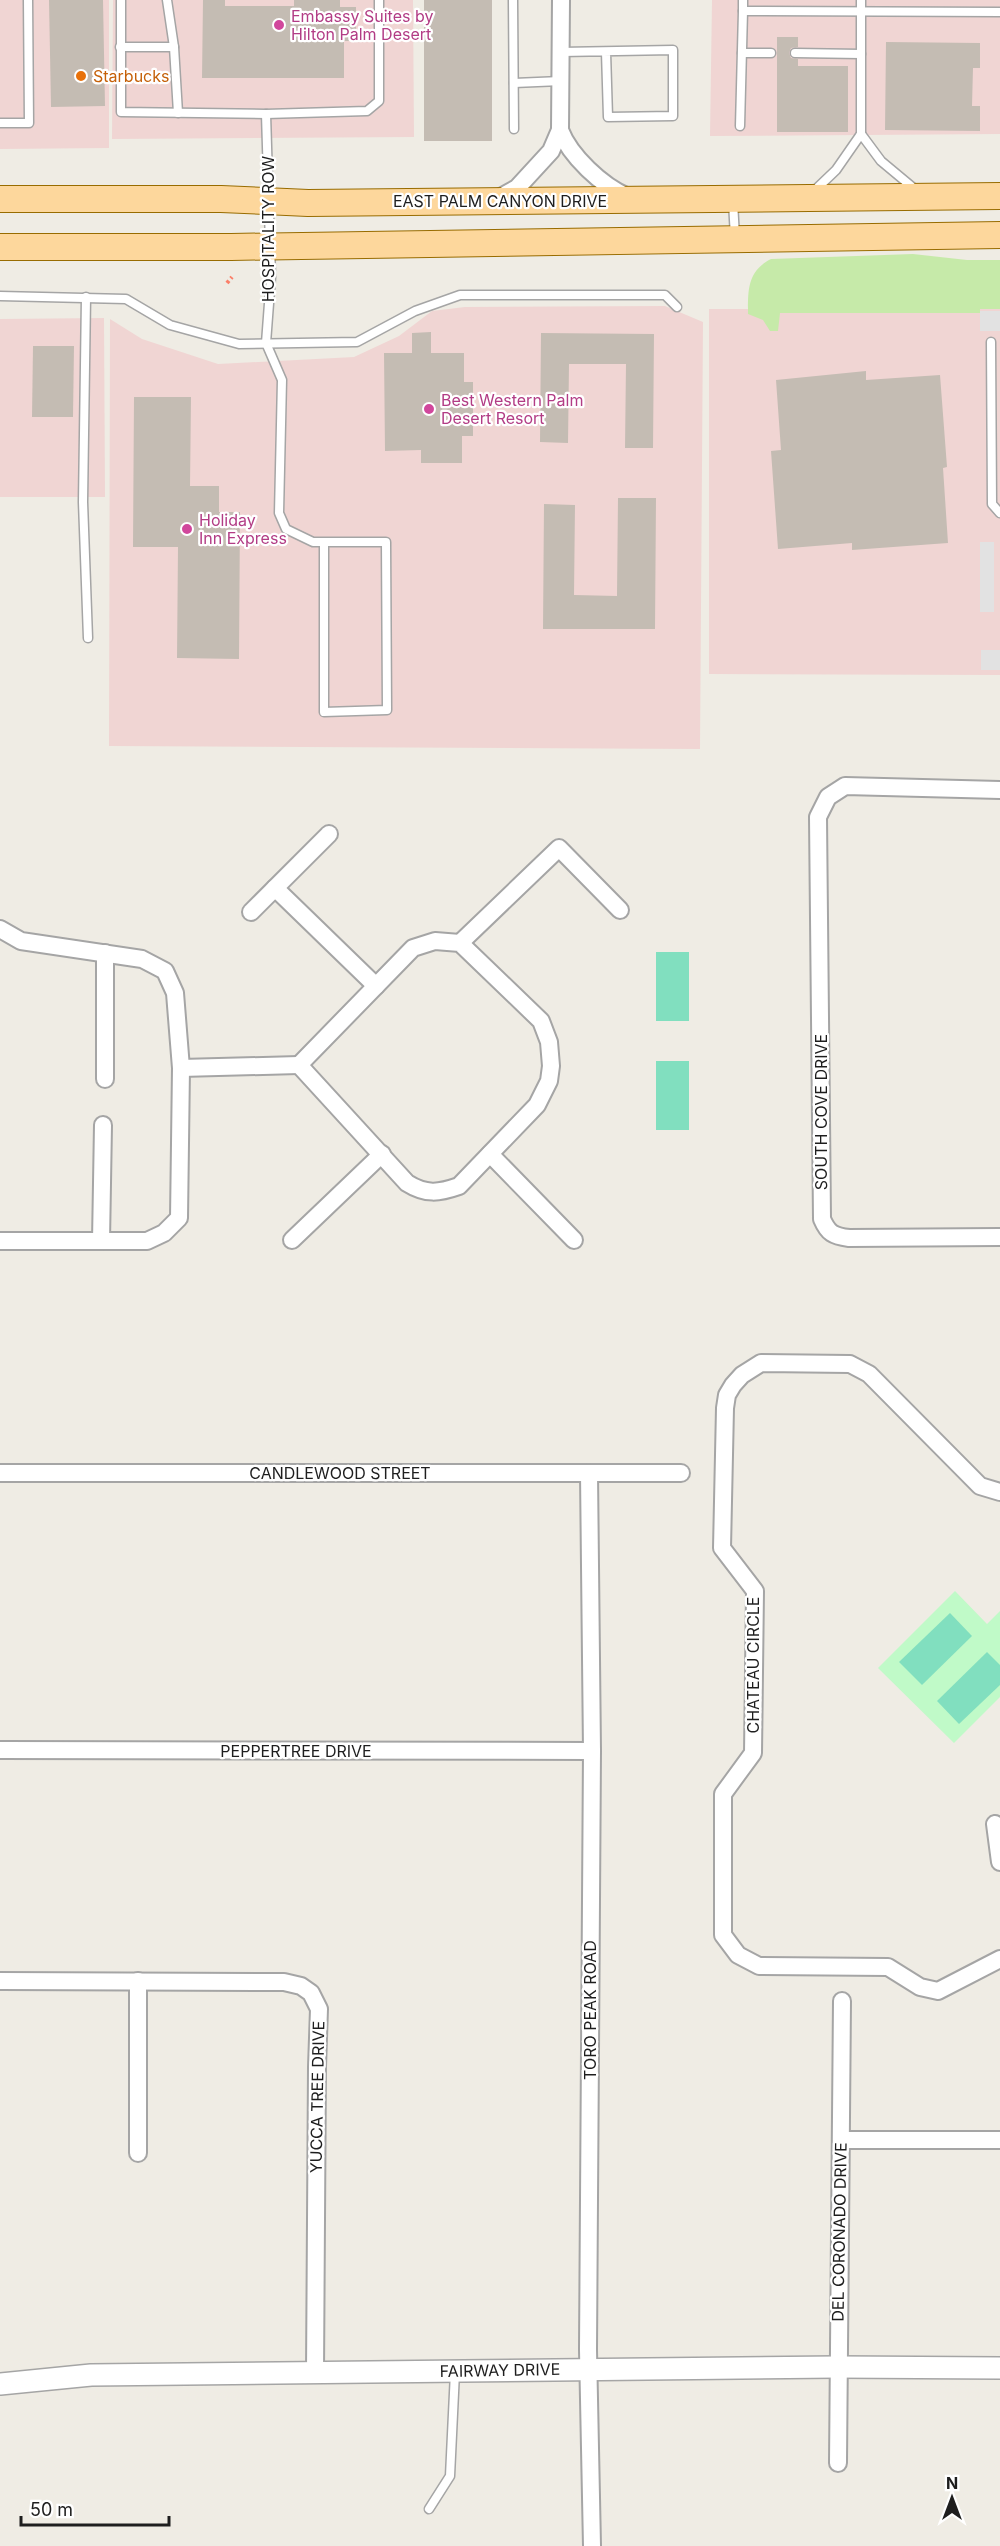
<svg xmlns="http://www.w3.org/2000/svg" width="1000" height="2546" font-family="Inter,sans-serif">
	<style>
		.commercial { fill: #f0d5d3 }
		.grass { fill: #c6eaa9 }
		.park { fill: #c0fac8 }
		.pitch { fill: #81dfbf }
		.parking { fill: #e2e2e2 }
		.building { fill: #c4bcb3 }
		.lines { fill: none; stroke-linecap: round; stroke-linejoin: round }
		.service-casing { stroke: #a5a5a5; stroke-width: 11 }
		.minor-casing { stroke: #a5a5a5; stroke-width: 20 }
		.tertiary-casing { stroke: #a5a5a5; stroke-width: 24 }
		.primary-casing { stroke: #986c00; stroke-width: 28 }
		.path { stroke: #fb7f69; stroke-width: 4; stroke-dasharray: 3 3; stroke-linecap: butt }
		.service { stroke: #fff; stroke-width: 8 }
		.minor { stroke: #fff; stroke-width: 16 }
		.tertiary { stroke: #fff; stroke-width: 21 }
		.primary { stroke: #fdd79c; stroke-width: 26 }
		.hotel-dot { fill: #d1479c; stroke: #fff; stroke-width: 2 }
		.food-dot { fill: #e8710a; stroke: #fff; stroke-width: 2 }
		.labels { text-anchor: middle; stroke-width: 4.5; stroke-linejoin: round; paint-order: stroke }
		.hotel-label { font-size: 16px; fill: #b23c85; stroke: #fff; text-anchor: start }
		.food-label { font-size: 16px; fill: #c56008; stroke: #fff; text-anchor: start }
		.street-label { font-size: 16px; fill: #1e1e1e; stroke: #fff }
	</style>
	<rect width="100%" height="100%" fill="#efece4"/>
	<g class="commercial">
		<path d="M 0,0 L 109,0 L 109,148 L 0,149 Z"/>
		<path d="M 113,0 L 413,0 L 414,137 L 112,139 Z"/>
		<path d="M 712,0 L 1000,0 L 1000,134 L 710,136 Z"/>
		<path d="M 665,306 L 703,322 L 700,749 L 109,746 L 110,319 L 142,339 L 218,364 L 354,357 L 399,336 L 432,311 L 465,307 Z"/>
		<path d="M 709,309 L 1000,309 L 1000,675 L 709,674 Z"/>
		<path d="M 104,318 L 105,497 L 0,497 L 0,319 Z"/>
	</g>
	<path class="grass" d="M 913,254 L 967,260 L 1000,260 L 1000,309 L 980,309 L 980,313 L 780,313 L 778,331 L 770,331 L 763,320 L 748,314 C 748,291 747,271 771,259 Z"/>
	<path class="park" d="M 955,1591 L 987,1624 L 1000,1611 L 1000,1697 L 954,1743 L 878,1668 Z"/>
	<g class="pitch">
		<rect x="656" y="952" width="33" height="69"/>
		<rect x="656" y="1061" width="33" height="69"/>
		<path d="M 950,1613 L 972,1636 L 922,1685 L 899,1662 Z"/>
		<path d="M 987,1652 L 1000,1665 L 1000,1685 L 959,1724 L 937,1701 Z"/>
	</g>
	<g class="parking">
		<rect x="980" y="311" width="20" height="20"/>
		<rect x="980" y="542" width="14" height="70"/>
		<rect x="981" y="650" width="19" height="20"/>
	</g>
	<g class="building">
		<path d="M 49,0 L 103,0 L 105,106 L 51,107 Z"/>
		<path d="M 203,0 L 225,0 L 225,6 L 294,6 L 294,0 L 340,0 L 340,7 L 356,7 L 356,41 L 344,41 L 344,78 L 202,78 Z"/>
		<rect x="424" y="0" width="68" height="141"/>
		<path d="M 777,37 L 798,37 L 798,47 L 791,48 L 789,53 L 791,58 L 798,59 L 798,66 L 848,66 L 848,132 L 777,132 Z"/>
		<path d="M 886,42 L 980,43 L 980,68 L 973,68 L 972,106 L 980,106 L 980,131 L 885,130 Z"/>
		<path d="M 431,332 L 431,353 L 464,353 L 464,382 L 473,382 L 473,436 L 462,436 L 462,463 L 421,463 L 421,450 L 385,451 L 384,353 L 412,353 L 412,333 Z"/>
		<path d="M 541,333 L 654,334 L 653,448 L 625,448 L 626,364 L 569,364 L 568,443 L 540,442 Z"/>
		<path d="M 33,346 L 74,346 L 73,417 L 32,417 Z"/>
		<path d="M 866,371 L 866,380 L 940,375 L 947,467 L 943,468 L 948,543 L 852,550 L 852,543 L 778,549 L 771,451 L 781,450 L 776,380 Z"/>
		<path d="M 134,397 L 191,397 L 190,486 L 219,486 L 219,512 L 240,512 L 239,659 L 177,658 L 178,547 L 133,547 Z"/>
		<path d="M 618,498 L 656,498 L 655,629 L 543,629 L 544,504 L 575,505 L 574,595 L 617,596 Z"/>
	</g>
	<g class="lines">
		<g class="service-casing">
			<g id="service">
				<path d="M 121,0 L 121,112 L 266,114 L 367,111 L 379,101 L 379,0"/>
				<path d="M 167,0 L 174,47 L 178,113"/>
				<path d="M 513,0 L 514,129"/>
				<path d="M 743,0 L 743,11 L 1000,12"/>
				<path d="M 120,47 L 174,47"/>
				<path d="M 561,52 L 673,50 L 673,116 L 608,117 L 606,52"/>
				<path d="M 742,53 L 771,53"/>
				<path d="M 795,53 L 861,54"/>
				<path d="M 514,83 L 561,81"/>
				<path d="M 266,114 L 271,277 L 266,343 L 282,380 L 279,513 L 286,529 L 313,542 L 386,542 L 387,710 L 324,712 L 324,542"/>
				<path d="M 0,123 L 29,123 L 28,0"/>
				<path d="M 740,126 L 743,11"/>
				<path d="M 861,134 L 881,161 L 917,191"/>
				<path d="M 813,192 L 836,170 L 861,134 L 861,0"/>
				<path d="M 733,202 L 735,237"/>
				<path d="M 0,296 L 126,299 L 170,325 L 239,344 L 357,342 L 415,311 L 460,295 L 665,295 L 677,307"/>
				<path d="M 86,297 L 83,502 L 88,638"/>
				<path d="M 991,342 L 992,504 L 1000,513"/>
				<path d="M 429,2509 L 450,2476 L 455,2372"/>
			</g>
		</g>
		<g class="minor-casing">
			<g id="minor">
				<path d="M 560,130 C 570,156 602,186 628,197"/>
				<path d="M 499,198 L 517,188 L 551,151 L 560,130 L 561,0"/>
				<path d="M 1000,790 L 845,786 L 828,797 L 818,817 L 822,1219 C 828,1233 833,1236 849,1238 L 1000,1237"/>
				<path d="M 275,888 L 376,986"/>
				<path d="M 251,912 L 329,834"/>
				<path d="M 0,929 L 21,941 L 142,959 L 165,971 L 175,993 L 181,1068 L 179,1218 L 164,1233 L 147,1241 L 0,1241"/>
				<path d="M 435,941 L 460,943 L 541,1021 L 549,1042 L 551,1066 L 549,1081 L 537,1105 L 459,1186 C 439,1193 426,1195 407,1183 L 299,1065 L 413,948 Z"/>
				<path d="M 460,943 L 559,848 L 620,910"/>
				<path d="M 181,1068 L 299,1065"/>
				<path d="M 105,1079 L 105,953"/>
				<path d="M 490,1154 L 574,1240"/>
				<path d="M 292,1240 L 382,1154"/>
				<path d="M 101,1241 L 103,1125"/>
				<path d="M 0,1473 L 681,1473"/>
				<path d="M 589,1473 L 592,1751 L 588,2350 L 592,2546"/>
				<path d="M 1000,1492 L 980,1486 L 869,1374 L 850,1364 L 761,1363 L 742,1375 L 733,1385 L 727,1395 L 725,1408 L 722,1548 L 755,1591 L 753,1753 L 723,1794 L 723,1935 L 738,1955 L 759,1966 L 888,1967 L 920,1987 L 938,1991 L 1000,1959"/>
				<path d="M 0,1750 L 592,1751"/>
				<path d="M 995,1824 L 1000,1862"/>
				<path d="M 0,1981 L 284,1982 L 301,1986 L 311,1993 L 319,2009 L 317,2067 L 315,2373"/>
				<path d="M 138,1981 L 138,2153"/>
				<path d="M 841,2140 L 1000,2140"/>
				<path d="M 838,2463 L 842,2001"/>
			</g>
		</g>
		<g class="tertiary-casing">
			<path id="tertiary" d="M 0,2384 L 91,2375 L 837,2367 L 1000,2368"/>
		</g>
		<g class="primary-casing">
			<g id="primary">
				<path d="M 0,199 L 221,199 L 308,203 L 1000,196"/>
				<path d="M 0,247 L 231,247 L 1000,235"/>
			</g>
		</g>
		<path class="path" d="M 227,283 L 232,277"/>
		<use href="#service" class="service"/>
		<use href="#minor" class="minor"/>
		<use href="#tertiary" class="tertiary"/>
		<use href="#primary" class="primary"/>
	</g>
	<g class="hotel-dot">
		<circle cx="279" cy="25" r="6"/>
		<circle cx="429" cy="409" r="6"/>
		<circle cx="187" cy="529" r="6"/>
	</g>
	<circle class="food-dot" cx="81" cy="76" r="6"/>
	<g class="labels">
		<g class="hotel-label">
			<text x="291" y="22">Embassy Suites by<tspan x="291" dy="18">Hilton Palm Desert</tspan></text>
			<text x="441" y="406">Best Western Palm<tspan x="441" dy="18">Desert Resort</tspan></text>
			<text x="199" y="526">Holiday<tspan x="199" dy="18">Inn Express</tspan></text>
		</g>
		<g class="food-label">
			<text x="93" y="82">Starbucks</text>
		</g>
		<g class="street-label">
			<text x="500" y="207">EAST PALM CANYON DRIVE</text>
			<text transform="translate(268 229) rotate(-90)" y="6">HOSPITALITY ROW</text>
			<text transform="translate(821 1112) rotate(-90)" y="6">SOUTH COVE DRIVE</text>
			<text x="340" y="1479">CANDLEWOOD STREET</text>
			<text transform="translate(753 1665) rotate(-90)" y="6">CHATEAU CIRCLE</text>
			<text x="296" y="1757">PEPPERTREE DRIVE</text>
			<text transform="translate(590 2010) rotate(-90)" y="6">TORO PEAK ROAD</text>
			<text transform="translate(317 2097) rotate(-89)" y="6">YUCCA TREE DRIVE</text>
			<text transform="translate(839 2232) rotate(-89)" y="6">DEL CORONADO DRIVE</text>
			<text transform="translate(500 2370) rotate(-1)" y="6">FAIRWAY DRIVE</text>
		</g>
	</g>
	<g transform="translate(952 2498)" stroke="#ffffff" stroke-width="4.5" paint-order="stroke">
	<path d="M0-4.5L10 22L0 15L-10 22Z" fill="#1e1e1e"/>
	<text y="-9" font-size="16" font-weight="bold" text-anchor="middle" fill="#1e1e1e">N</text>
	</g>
	<path d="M21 2516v9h148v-9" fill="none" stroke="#1e1e1e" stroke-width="3"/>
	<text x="30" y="2516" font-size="18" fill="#1e1e1e" stroke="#ffffff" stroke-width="4.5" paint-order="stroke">50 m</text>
</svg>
